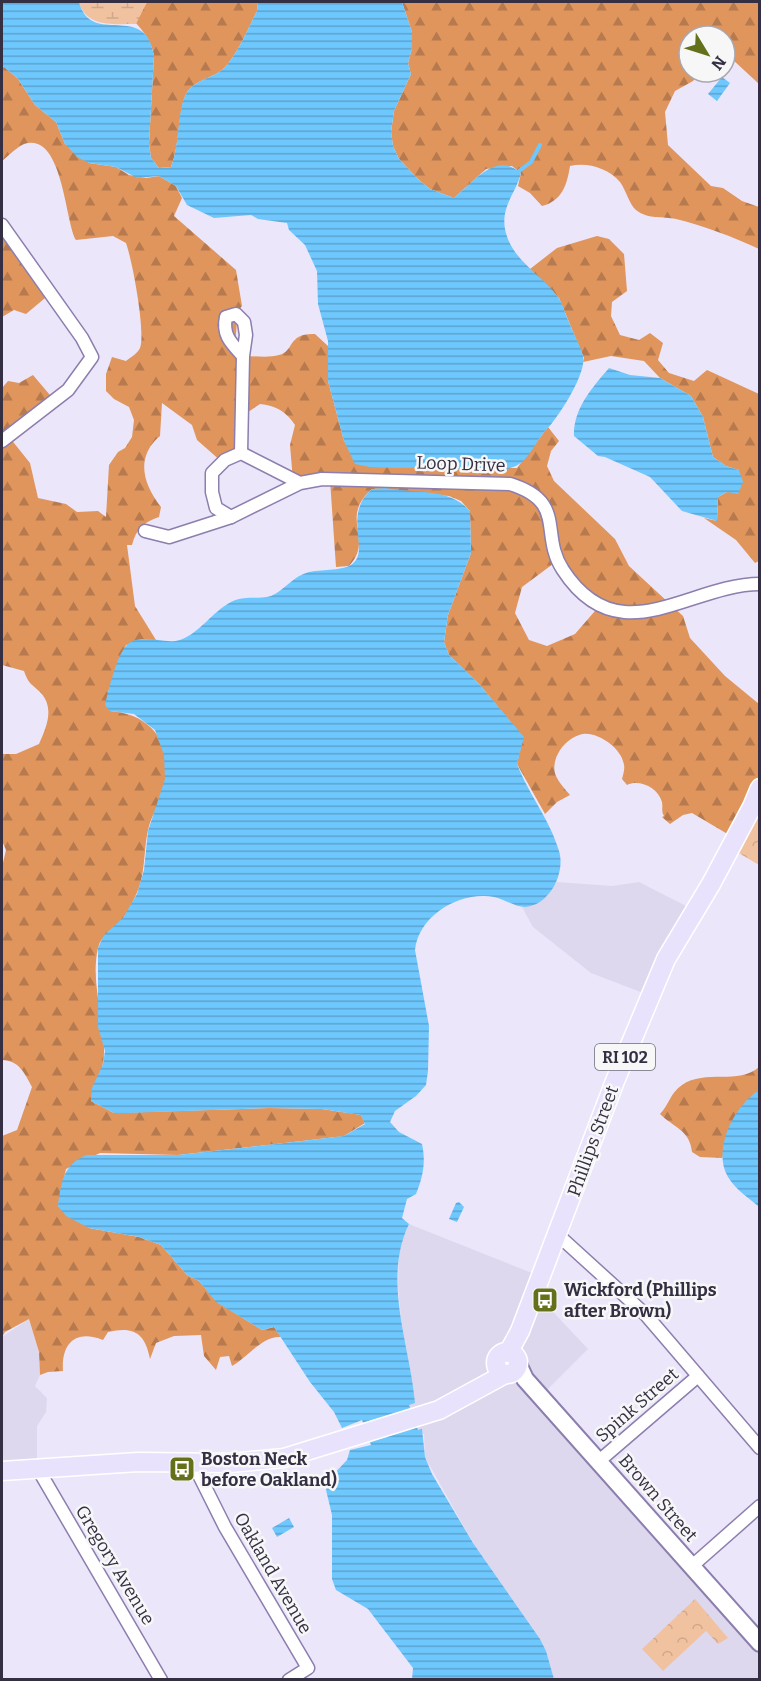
<svg xmlns="http://www.w3.org/2000/svg" width="761" height="1681" font-family="Bitter,serif">
	<style>
		.built { fill: #ded8ef }
		.forest { fill: url(#forest-firs); fill-rule: evenodd }
		.wetland { fill: url(#wetland-marsh) }
		.park { fill: url(#park-crowns) }
		.water { fill: url(#water-rules) }
		.lines { fill: none; stroke-linecap: round; stroke-linejoin: round }
		.stream { stroke: #6ec8fe; stroke-width: 4 }
		.minor-casing { stroke: #8c7ead; stroke-width: 15 }
		.secondary-casing { stroke: #8c7ead; stroke-width: 20 }
		.primary-casing { stroke: #fff; stroke-width: 21 }
		.minor { stroke: #fff; stroke-width: 12 }
		.secondary { stroke: #fff; stroke-width: 16 }
		.primary { stroke: #e9e2fd; stroke-width: 18 }
		.labels { text-anchor: middle; stroke-width: 5; stroke-linejoin: round; paint-order: stroke }
		.shield { fill: #f7f7f7; stroke: #6f6b79; stroke-width: 1.5 }
		.shield-label { font-size: 16px; font-weight: bold; fill: #352f43 }
		.street-label { font-size: 18px; fill: #352f43; stroke: #f7f7f7 }
		.poi-label { font-size: 18px; font-weight: bold; fill: #352f43; stroke: #f7f7f7; text-anchor: start }
	</style>
	<defs>
		<pattern id="forest-firs" width="22" height="20" patternUnits="userSpaceOnUse" patternTransform="scale(1.5)"><rect width="22" height="20" fill="#df955c"/><path d="M5 1l3.5 6h-7zM16 11l3.5 6h-7z" fill="#b67a4e"/></pattern>
		<pattern id="wetland-marsh" width="20" height="14" patternUnits="userSpaceOnUse" patternTransform="scale(1.5)"><rect width="20" height="14" fill="#f1c2a0"/><path d="M1 5h8M5 5V1M11 12h8M15 12V8" fill="none" stroke="#cfa78b"/></pattern>
		<pattern id="park-crowns" width="20" height="18" patternUnits="userSpaceOnUse" patternTransform="scale(1.5)"><rect width="20" height="18" fill="#f1c2a0"/><path d="M2 6a3 3 0 1 1 6 0M12 15a3 3 0 1 1 6 0" fill="none" stroke="#cfa78b"/></pattern>
		<pattern id="water-rules" width="6" height="5" patternUnits="userSpaceOnUse" patternTransform="scale(1.5)"><rect width="6" height="5" fill="#6ec8fe"/><path d="M0 2.5h6" fill="none" stroke="#5ba3cf"/></pattern>
	</defs>
	<rect width="100%" height="100%" fill="#ece6fb"/>
	<g class="built">
		<path d="M 557,882 L 612,886 L 639,882 L 694,910 L 643,993 L 591,973 L 533,927 L 522,907 L 534,905 Z"/>
		<path d="M 409,1224 L 537,1275 L 542,1300 L 588,1349 L 541,1396 L 694,1564 L 759,1626 L 759,1679 L 554,1679 L 546,1652 L 540,1639 L 473,1543 L 425,1457 L 424,1434 L 418,1431 L 409,1405 L 398,1286 L 399,1247 Z"/>
		<path d="M 29,1319 L 39,1353 L 40,1375 L 35,1386 L 47,1398 L 46,1412 L 37,1426 L 37,1462 L 2,1463 L 2,1337 Z"/>
	</g>
	<g class="forest">
		<path d="M 147,2 L 258,2 L 257,11 C 248,29 240,49 227,65 C 216,79 195,78 186,94 C 178,110 180,145 171,167 L 159,168 L 151,158 L 149,143 L 154,56 C 152,42 144,32 135,22 Z"/>
		<path d="M 402,2 L 759,2 L 759,84 L 732,59 L 725,57 L 725,36 L 689,36 L 689,72 L 701,72 L 693,81 L 675,91 L 665,112 L 668,145 L 711,186 L 723,188 L 742,201 L 759,207 L 759,249 C 733,237 705,226 676,219 C 663,216 649,220 636,210 C 629,204 626,190 620,182 C 608,168 587,162 570,166 C 567,185 562,201 542,206 L 530,193 L 518,186 L 521,173 L 512,166 L 486,169 L 454,198 L 430,189 L 420,181 L 399,159 L 393,146 L 391,132 L 394,111 L 411,74 L 408,63 L 412,48 L 412,32 Z"/>
		<path d="M 2,65 L 18,79 L 35,105 L 56,122 L 65,144 L 89,163 L 116,167 L 129,175 L 146,178 L 159,176 L 176,186 L 182,198 L 174,216 L 236,270 L 242,306 L 238,311 L 235,344 L 244,356 C 255,356 269,358 279,355 C 295,351 287,333 315,334 L 328,346 L 328,381 L 344,441 L 370,467 L 517,468 L 548,427 L 559,441 L 551,451 L 547,466 L 554,481 L 615,539 L 629,566 L 683,616 L 690,638 L 725,676 L 759,704 L 759,792 L 736,839 L 692,813 L 683,815 L 670,824 L 662,817 L 664,816 C 661,811 663,808 662,802 C 658,788 640,779 627,785 L 622,779 C 623,775 625,769 624,765 C 622,749 599,732 583,734 C 565,737 549,760 556,776 C 559,783 566,790 570,795 L 557,802 L 545,814 L 517,764 L 523,737 L 479,684 L 449,655 L 444,642 L 448,615 L 471,553 L 470,511 L 461,501 L 449,496 L 372,489 C 338,519 375,538 349,566 L 336,567 L 330,480 L 293,481 L 290,445 L 295,425 C 287,412 275,405 260,404 L 236,420 L 239,452 L 222,462 L 197,440 L 192,425 L 162,403 L 160,436 C 135,457 143,484 161,507 L 159,517 C 144,522 136,529 132,545 L 127,545 L 135,606 L 156,640 L 126,645 L 108,692 L 110,711 C 154,714 176,748 163,792 C 159,805 151,816 148,830 C 143,853 146,876 135,897 C 131,905 127,914 121,921 C 113,930 101,935 98,948 C 90,983 105,1019 104,1053 C 104,1069 95,1086 91,1101 L 114,1113 L 269,1108 L 322,1109 L 361,1115 L 365,1123 L 344,1136 L 302,1141 L 178,1155 L 100,1153 L 66,1169 L 58,1206 L 89,1228 L 139,1237 L 161,1245 L 187,1275 L 199,1281 L 217,1302 L 262,1330 L 274,1327 L 281,1337 C 263,1335 247,1358 232,1366 L 229,1356 L 220,1357 L 216,1370 L 204,1356 L 201,1335 L 174,1336 L 156,1343 L 150,1359 C 145,1333 134,1326 108,1332 L 103,1340 C 76,1329 61,1343 63,1371 L 48,1372 L 40,1375 L 39,1352 L 29,1319 L 5,1332 L 2,1337 L 2,1136 L 17,1130 L 32,1087 C 25,1074 19,1060 2,1060 L 2,867 L 6,850 L 2,841 L 2,754 L 16,754 L 39,744 C 46,728 55,709 41,693 C 31,683 29,685 24,671 L 2,665 L 2,388 L 8,381 L 19,383 L 33,375 L 55,401 L 10,438 L 30,463 L 38,498 L 66,504 L 77,512 L 98,511 L 106,517 L 109,465 L 118,452 L 125,448 L 132,437 L 134,420 L 129,407 L 114,399 L 106,391 L 106,374 L 112,357 L 126,361 C 131,357 138,353 140,348 C 146,333 132,259 126,243 L 113,236 L 76,240 C 65,222 63,131 24,144 C 17,147 8,156 2,161 ZM 557,561 L 601,604 L 575,634 L 547,646 L 529,640 L 515,613 L 522,587 Z"/>
		<path d="M 2,223 L 51,293 L 26,314 L 14,310 L 2,317 Z"/>
		<path d="M 597,236 L 609,239 L 624,254 L 627,291 L 612,302 L 611,316 L 620,335 L 639,340 L 650,333 L 663,343 L 658,360 L 669,373 L 694,381 L 707,370 L 759,394 L 759,561 L 755,563 L 736,540 L 704,518 L 717,521 L 718,497 L 727,492 L 739,470 L 726,466 L 713,457 L 703,417 L 691,396 L 660,378 L 644,361 L 611,356 L 583,362 L 584,358 L 559,298 L 530,269 L 557,248 Z"/>
		<path d="M 759,1067 L 759,1090 L 754,1094 L 722,1158 L 700,1157 L 692,1152 C 690,1130 673,1127 660,1114 C 669,1105 670,1093 682,1085 C 705,1069 739,1085 759,1067 Z"/>
	</g>
	<path class="wetland" d="M 79,2 L 147,2 L 136,24 C 114,24 86,28 79,2 Z"/>
	<g class="park">
		<path d="M 759,793 L 759,865 L 732,849 Z"/>
		<path d="M 695,1599 L 728,1638 L 718,1644 L 706,1631 L 663,1671 L 642,1649 Z"/>
	</g>
	<g class="water">
		<path d="M 2,2 L 79,2 C 91,48 146,0 154,56 L 149,143 L 151,158 L 159,168 L 171,167 C 180,145 177,111 186,94 C 195,78 216,79 227,65 C 240,49 248,29 257,11 L 258,2 L 402,2 L 412,32 L 412,48 L 408,63 L 411,74 L 394,111 L 391,132 L 393,146 L 399,159 L 420,181 L 430,189 L 454,198 C 474,182 495,151 521,173 C 516,193 501,206 505,229 C 511,260 541,274 558,297 C 563,304 565,314 569,322 C 573,333 580,345 583,356 C 587,373 559,416 547,429 C 530,447 530,466 502,470 L 370,467 L 355,464 L 344,441 L 328,381 L 328,341 L 318,304 L 317,271 L 305,245 L 289,230 L 287,223 L 258,219 L 251,215 L 214,218 L 187,205 L 176,186 L 159,176 L 137,178 L 116,167 L 89,163 L 77,157 L 65,144 L 56,122 L 35,105 L 18,79 L 2,65 Z"/>
		<path d="M 722,77 L 730,83 L 717,101 L 708,94 Z"/>
		<path d="M 609,368 L 630,375 L 660,378 L 691,396 L 703,417 L 713,457 L 726,466 L 739,470 L 743,482 L 738,494 L 727,492 L 718,497 L 717,521 L 682,511 L 650,477 L 605,457 L 598,456 L 574,436 C 573,409 592,388 609,368 Z"/>
		<path d="M 386,488 C 415,494 449,487 470,511 L 471,553 L 448,615 L 444,642 L 449,655 L 479,684 L 524,737 L 517,764 C 529,795 550,820 559,851 C 566,873 549,906 525,907 C 515,907 504,899 494,897 C 460,891 419,915 415,950 L 429,1026 L 428,1071 L 426,1085 L 416,1096 L 395,1111 L 390,1122 L 399,1132 L 422,1144 C 426,1162 423,1177 416,1194 L 407,1199 L 402,1218 L 409,1224 C 382,1280 410,1345 415,1403 L 409,1405 L 418,1430 L 422,1429 L 425,1457 L 432,1474 L 473,1543 L 540,1639 L 546,1651 L 554,1679 L 412,1679 L 413,1668 L 368,1609 L 336,1590 L 332,1579 L 332,1515 L 326,1490 L 330,1478 L 347,1460 L 350,1450 L 371,1445 L 362,1420 L 342,1428 L 334,1412 L 310,1382 L 274,1327 L 262,1330 L 216,1302 L 199,1281 L 187,1275 L 161,1245 L 139,1237 L 89,1228 L 66,1216 L 58,1206 C 61,1183 63,1164 87,1155 L 178,1155 L 302,1141 L 344,1136 L 365,1124 L 361,1115 L 322,1109 L 269,1108 L 126,1113 L 114,1113 L 91,1101 L 92,1088 L 103,1064 L 105,1051 L 98,1027 L 98,948 L 104,935 L 123,918 L 137,894 L 144,870 L 148,831 L 165,779 L 164,755 L 155,730 L 134,714 L 110,711 L 105,705 C 108,692 117,654 127,645 C 140,632 164,645 180,640 C 200,633 212,612 231,602 C 244,595 258,600 271,596 C 285,590 293,576 309,572 C 319,570 342,570 349,566 C 374,553 340,517 372,489 Z"/>
		<path d="M 759,1090 L 759,1207 C 749,1198 735,1189 728,1177 C 712,1149 734,1106 759,1090 Z"/>
		<path d="M 459,1202 L 464,1207 L 457,1222 L 449,1219 L 456,1203 Z"/>
		<path d="M 289,1518 L 294,1527 L 277,1537 L 272,1528 Z"/>
	</g>
	<g class="lines">
		<path class="stream" d="M 519,171 L 531,162 L 540,145"/>
		<g class="minor-casing">
			<g id="minor">
				<path d="M 2,225 L 82,338 L 92,357 L 68,390 L 2,441"/>
				<path d="M 241,453 L 243,356 L 246,335 L 244,322 L 236,314 L 226,317 C 222,335 231,343 243,356"/>
				<path d="M 300,483 L 241,453 L 225,460 L 212,473 L 212,492 L 216,508 L 231,517 L 300,483 L 322,479 L 510,484 C 568,502 539,534 563,570 C 619,656 689,584 760,584"/>
				<path d="M 145,531 L 169,537 L 231,517"/>
				<path d="M 558,1235 L 646,1315 L 760,1448"/>
				<path d="M 599,1461 L 698,1376"/>
				<path d="M 193,1463 L 225,1527 L 308,1668 L 289,1680"/>
				<path d="M 38,1469 L 161,1680"/>
				<path d="M 692,1566 L 760,1506"/>
			</g>
		</g>
		<g class="secondary-casing">
			<path id="secondary" d="M 518,1364 L 525,1379 L 760,1643"/>
		</g>
		<g class="primary-casing">
			<g id="primary">
				<circle cx="507" cy="1363" r="11"/>
				<path d="M 508,1353 L 520,1331 L 615,1081 L 666,959 L 711,884 L 752,807 L 760,788"/>
				<path d="M 2,1471 L 138,1462 L 230,1463 L 284,1458 L 439,1410 L 505,1374"/>
			</g>
		</g>
		<use href="#minor" class="minor"/>
		<use href="#secondary" class="secondary"/>
		<use href="#primary" class="primary"/>
	</g>
	<defs>
		<g id="bus-square" transform="scale(1.35)"><rect x="-9" y="-9" width="18" height="18" rx="4" fill="#64701a" stroke="#f7f7f7"/><path d="M-5-6H5V4H4V6H2V4H-2V6H-4V4H-5ZM-3.5-4V0h7V-4ZM-3.5 1.2v1.5H-2V1.2ZM2 1.2v1.5H3.5V1.2Z" fill="#fff"/></g>
	</defs>
	<g fill-rule="evenodd">
		<use href="#bus-square" x="545" y="1300"/>
		<use href="#bus-square" x="182" y="1469"/>
	</g>
	<g class="labels">
		<rect class="shield" x="595" y="1044" width="60" height="26" rx="4.5"/>
		<g class="shield-label">
			<text x="625" y="1063">RI 102</text>
		</g>
		<g class="street-label">
			<text transform="translate(461 464) rotate(2)" y="6">Loop Drive</text>
			<text transform="translate(593 1141) rotate(-70)" y="6">Phillips Street</text>
			<text transform="translate(637 1405) rotate(-41)" y="6">Spink Street</text>
			<text transform="translate(658 1498) rotate(49)" y="6">Brown Street</text>
			<text transform="translate(115 1565) rotate(59)" y="6">Gregory Avenue</text>
			<text transform="translate(273 1573) rotate(60)" y="6">Oakland Avenue</text>
		</g>
		<g class="poi-label">
			<text x="564" y="1296">Wickford (Phillips<tspan x="564" dy="21">after Brown)</tspan></text>
			<text x="201" y="1465">Boston Neck<tspan x="201" dy="21">before Oakland)</tspan></text>
		</g>
	</g>
	<rect width="761" height="1681" fill="none" stroke="#352f43" stroke-width="6"/>
	<g transform="translate(707 54) rotate(128)"><circle r="28" fill="#f7f7f7" stroke="#a9a7af" stroke-width="1.5"/>
	<path d="M0-4.5L10 22L0 15L-10 22Z" fill="#64701a"/>
	<text y="-9" font-size="16" font-weight="bold" text-anchor="middle" fill="#352f43">N</text>
	</g>
</svg>
